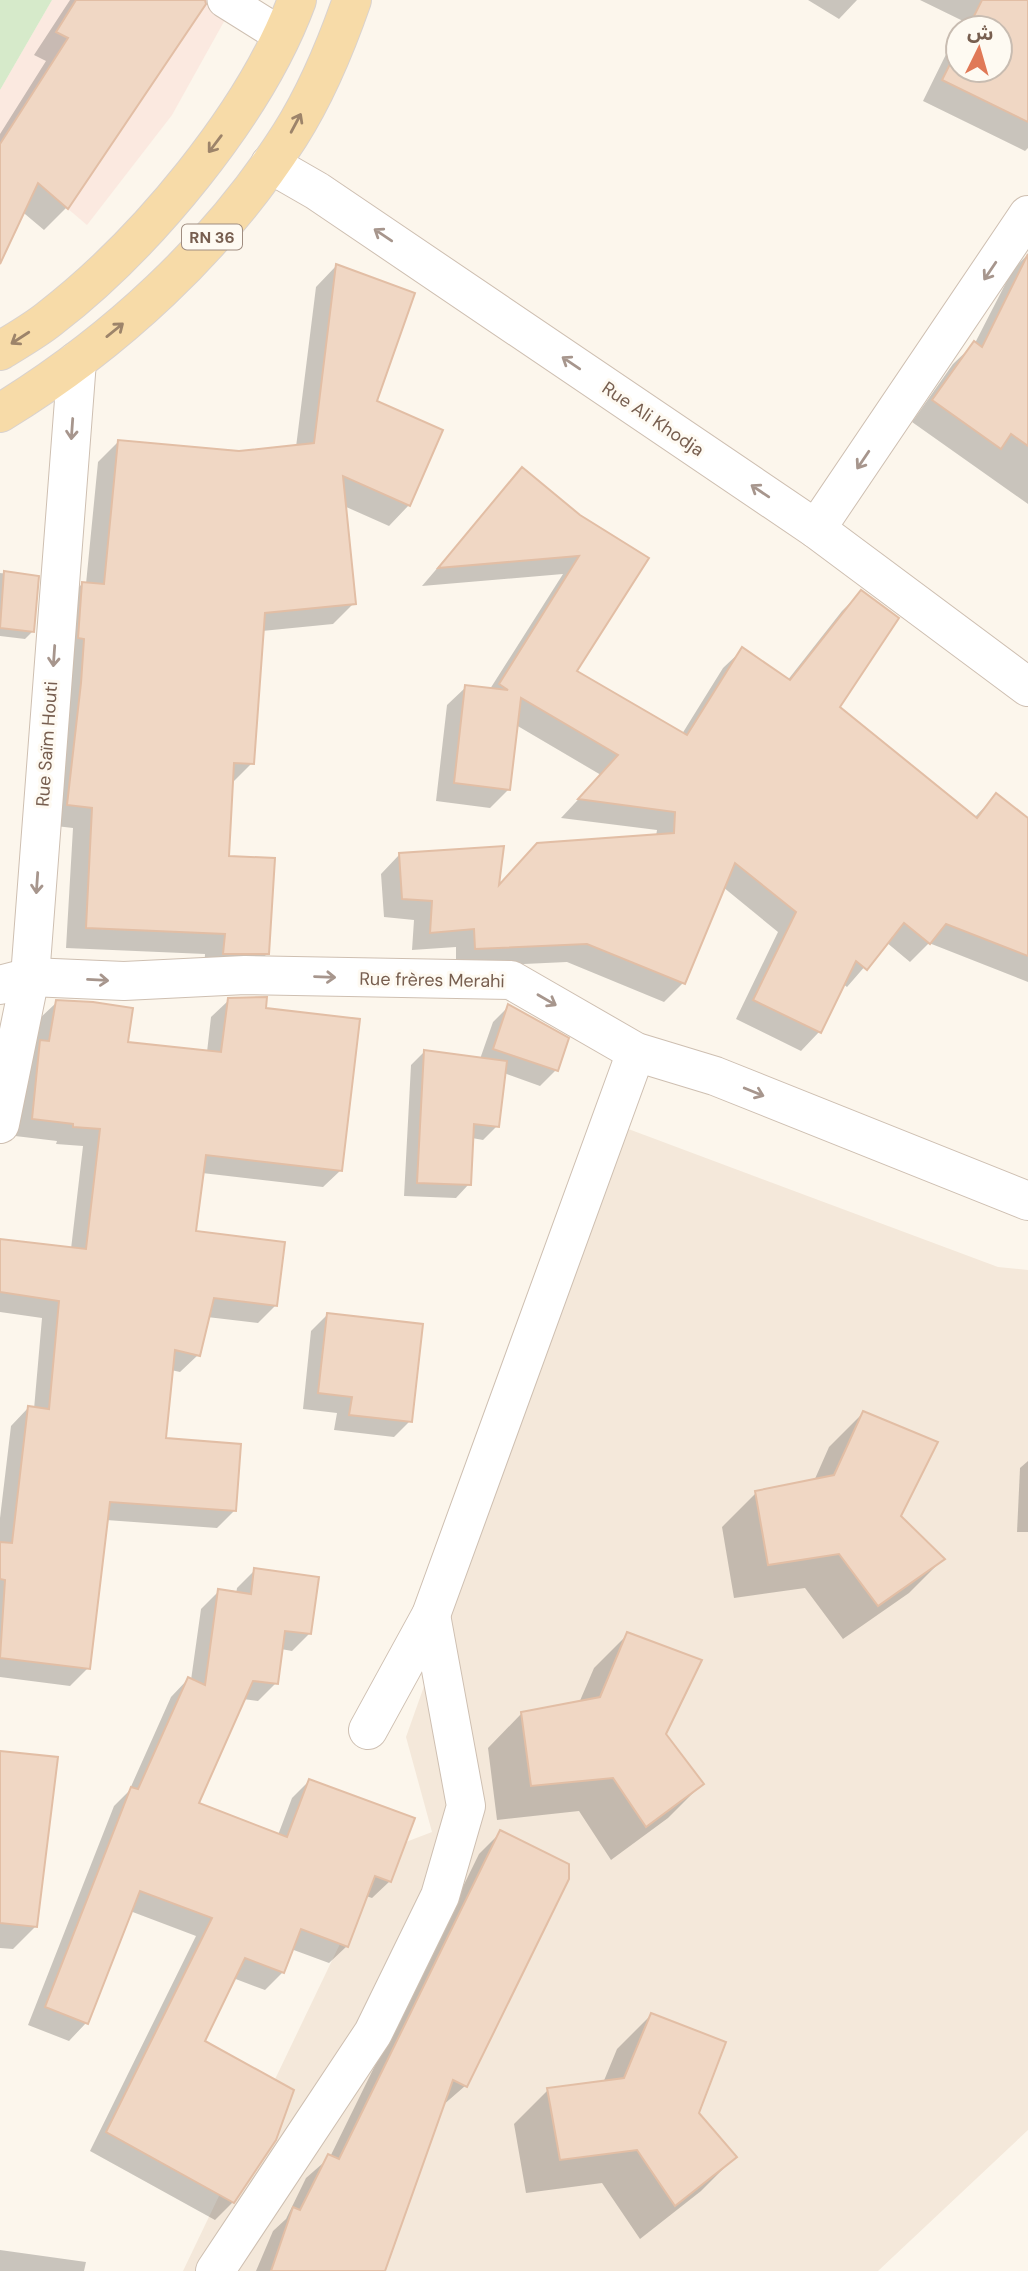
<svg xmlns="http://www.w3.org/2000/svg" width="1028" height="2271" font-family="'DM Sans','Noto Sans Arabic',sans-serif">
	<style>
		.residential { fill: #f4e8da }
		.commercial { fill: #fbe9e0 }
		.green { fill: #d6eaca }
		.shadow { fill: #0003 }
		.building { fill: #f0d7c4; stroke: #e2bea5; stroke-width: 2 }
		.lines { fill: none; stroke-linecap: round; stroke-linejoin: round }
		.pedestrian-casing { stroke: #cebfb1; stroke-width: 37 }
		.minor-casing { stroke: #cebfb1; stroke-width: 40 }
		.primary-casing { stroke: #d9d2ce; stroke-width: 40 }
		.pedestrian { stroke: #fff; stroke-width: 35 }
		.minor { stroke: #fff; stroke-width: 38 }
		.primary { stroke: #f7dba8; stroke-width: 38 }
		.oneway { stroke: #9d846a }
		.oneway2 { stroke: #a7968d }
		.labels { text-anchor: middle; stroke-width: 6; stroke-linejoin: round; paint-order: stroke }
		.shield { fill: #fefaf2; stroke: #a08d80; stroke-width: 2 }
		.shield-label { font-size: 16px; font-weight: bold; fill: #775e4f }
		.street-label { font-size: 18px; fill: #775e4f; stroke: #fefaf2 }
	</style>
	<rect width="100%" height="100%" fill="#fcf6ec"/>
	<path class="residential" d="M 623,1127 L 998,1267 L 1028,1270 L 1028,2130 L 878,2271 L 183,2271 L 385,1850 L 432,1832 L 406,1737 Z"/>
	<path class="commercial" d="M 52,0 L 236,0 L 172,115 L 87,225 L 0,151 L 0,90 Z"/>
	<path class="green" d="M 0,0 L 52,0 L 0,90 Z"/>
	<g class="shadow">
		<path d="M 70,0 L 193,0 L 202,7 L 66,208 L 44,230 L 0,193 L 0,134 L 46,61 L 34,55 Z"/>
		<path d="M 808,0 L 857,0 L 839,19 Z"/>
		<path d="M 920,0 L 1028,0 L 1028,148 L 1025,151 L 923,101 L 958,30 L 958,70 L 1000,70 L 1000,28 L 959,28 L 963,21 Z"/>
		<path d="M 1028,254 L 1028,504 L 912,422 L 953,364 L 975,343 L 1012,271 Z"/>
		<path d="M 336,266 L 375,402 L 409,505 L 389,526 L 344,506 L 354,603 L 333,624 L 262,631 L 252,763 L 231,784 L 227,857 L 268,953 L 247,973 L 204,974 L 205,954 L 66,948 L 73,828 L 47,825 L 62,604 L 83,583 L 86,584 L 98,462 L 119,441 L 239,453 L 296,447 L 316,287 Z"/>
		<path d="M 522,469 L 579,517 L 646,559 L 575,672 L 682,734 L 723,668 L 742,650 L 787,681 L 842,611 L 861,592 L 838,707 L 974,818 L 996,795 L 1028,820 L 1028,982 L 929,943 L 910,962 L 886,942 L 847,987 L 843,984 L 819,1032 L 801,1051 L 736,1019 L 778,932 L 723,887 L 683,983 L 664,1002 L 567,962 L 456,967 L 456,947 L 412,950 L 414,920 L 384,917 L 381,874 L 399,855 L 497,888 L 656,836 L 657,830 L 561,818 L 601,775 L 516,725 L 509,789 L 490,808 L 436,801 L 447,705 L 466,687 L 490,689 L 563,574 L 422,586 Z"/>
		<path d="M 0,573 L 37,577 L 33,631 L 25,639 L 0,636 Z"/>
		<path d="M 229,1000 L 265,1010 L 341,1170 L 323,1187 L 202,1173 L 194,1233 L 276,1305 L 258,1323 L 207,1317 L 198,1355 L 180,1372 L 171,1370 L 164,1440 L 234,1511 L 217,1528 L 106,1520 L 88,1668 L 70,1686 L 0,1677 L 0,1518 L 11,1426 L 28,1408 L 34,1409 L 42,1318 L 0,1312 L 0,1240 L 71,1249 L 83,1146 L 56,1144 L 57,1141 L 15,1136 L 23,1060 L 39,1019 L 57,1002 L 126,1043 L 207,1052 L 211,1017 Z"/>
		<path d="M 509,1006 L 556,1070 L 540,1086 L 504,1073 L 497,1126 L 483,1140 L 472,1138 L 469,1184 L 456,1198 L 404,1196 L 411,1065 L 424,1052 L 480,1059 L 493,1022 Z"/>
		<path d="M 327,1315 L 410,1421 L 394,1437 L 334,1430 L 337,1413 L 303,1409 L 311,1331 Z"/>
		<path d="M 863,1413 L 898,1517 L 943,1559 L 909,1593 L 843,1639 L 805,1588 L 734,1598 L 722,1527 L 756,1493 L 814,1481 L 829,1447 Z"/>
		<path d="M 1028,1461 L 1028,1532 L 1017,1532 L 1020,1468 Z"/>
		<path d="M 255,1570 L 310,1633 L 292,1651 L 281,1649 L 276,1683 L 258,1701 L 243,1699 L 197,1804 L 278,1835 L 292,1798 L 309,1781 L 390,1881 L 372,1898 L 366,1896 L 347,1946 L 329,1963 L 291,1949 L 283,1972 L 265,1990 L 233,1978 L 202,2042 L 233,2202 L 215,2220 L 90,2151 L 196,1936 L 130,1911 L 86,2023 L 69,2041 L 28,2025 L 114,1806 L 129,1791 L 171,1697 L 188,1679 L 191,1680 L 201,1609 L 219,1591 L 236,1594 L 237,1588 Z"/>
		<path d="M 628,1634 L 664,1735 L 702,1784 L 668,1818 L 611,1860 L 579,1811 L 497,1820 L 488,1748 L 522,1713 L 579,1703 L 594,1668 Z"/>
		<path d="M 0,1752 L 35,1927 L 13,1949 L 0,1948 Z"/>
		<path d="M 501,1832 L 465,2086 L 442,2106 L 384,2271 L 256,2271 L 273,2231 L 286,2219 L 306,2178 L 330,2157 L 479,1854 Z"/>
		<path d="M 651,2015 L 697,2114 L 735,2157 L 701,2191 L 640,2239 L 602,2183 L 526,2193 L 514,2124 L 548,2090 L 603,2083 L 617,2049 Z"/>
		<path d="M 0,2250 L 86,2262 L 84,2271 L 0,2271 Z"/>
	</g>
	<g class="building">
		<path d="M 76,0 L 205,0 L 206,4 L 68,209 L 38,183 L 0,264 L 0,144 L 68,38 L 56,32 Z"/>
		<path d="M 982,0 L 1028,0 L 1028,122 L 942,80 L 958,48 L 958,70 L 1000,70 L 1000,28 L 968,28 Z"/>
		<path d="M 1028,254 L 1028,446 L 1011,434 L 1001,449 L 932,400 L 974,341 L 982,347 Z"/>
		<path d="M 336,264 L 415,293 L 377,401 L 443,430 L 410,506 L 343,476 L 356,604 L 265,613 L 254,764 L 234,763 L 229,856 L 275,858 L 269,954 L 223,954 L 225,934 L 86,928 L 92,808 L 67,805 L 81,683 L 84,639 L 78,638 L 82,582 L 104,584 L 118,440 L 239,451 L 314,443 Z"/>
		<path d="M 522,467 L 580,515 L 649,558 L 577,671 L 687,735 L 742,647 L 790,680 L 861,590 L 899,618 L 840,707 L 977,818 L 996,793 L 1028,818 L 1028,956 L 946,924 L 930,944 L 904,923 L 867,970 L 856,961 L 821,1033 L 753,1000 L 796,912 L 735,863 L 685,984 L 587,944 L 475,949 L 474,929 L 430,933 L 432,901 L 402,899 L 399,853 L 504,846 L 499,885 L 537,843 L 674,833 L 675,812 L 578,799 L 618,755 L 521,698 L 510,790 L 454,783 L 465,685 L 508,690 L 499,684 L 579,556 L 438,568 Z"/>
		<path d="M 4,571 L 39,576 L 34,632 L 0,628 Z"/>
		<path d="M 267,997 L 266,1008 L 360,1019 L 342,1171 L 206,1155 L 196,1231 L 285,1242 L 277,1306 L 214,1298 L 200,1356 L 175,1350 L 166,1438 L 241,1444 L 236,1511 L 110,1502 L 90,1669 L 0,1658 L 5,1580 L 0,1579 L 0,1542 L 12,1543 L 28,1406 L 49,1409 L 59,1301 L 0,1292 L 0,1239 L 86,1249 L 100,1129 L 73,1127 L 73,1124 L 32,1119 L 40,1040 L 49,1041 L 56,1000 L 93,1002 L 133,1008 L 128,1042 L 221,1052 L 228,998 Z"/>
		<path d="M 508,1004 L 569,1038 L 558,1071 L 493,1049 Z"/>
		<path d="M 424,1050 L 507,1061 L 499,1127 L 474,1124 L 471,1185 L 417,1183 Z"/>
		<path d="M 327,1313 L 423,1324 L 412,1422 L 349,1415 L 352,1397 L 318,1393 Z"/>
		<path d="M 863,1411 L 938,1442 L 901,1516 L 945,1559 L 878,1606 L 839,1554 L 768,1565 L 755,1491 L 834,1475 Z"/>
		<path d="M 254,1568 L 319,1577 L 311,1634 L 285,1631 L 278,1684 L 253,1681 L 199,1803 L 287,1837 L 309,1779 L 415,1818 L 391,1882 L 375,1876 L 348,1947 L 301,1929 L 284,1973 L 245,1958 L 205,2041 L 294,2090 L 276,2140 L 234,2203 L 106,2132 L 212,1918 L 140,1891 L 88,2024 L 45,2007 L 131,1787 L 138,1789 L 188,1677 L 205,1685 L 218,1589 L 251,1594 Z"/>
		<path d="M 627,1632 L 702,1660 L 666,1734 L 704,1784 L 646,1827 L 613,1778 L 531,1786 L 521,1712 L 600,1697 Z"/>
		<path d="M 0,1751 L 58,1757 L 37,1927 L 0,1923 Z"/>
		<path d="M 500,1830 L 569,1864 L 569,1879 L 467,2087 L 453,2080 L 385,2271 L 271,2271 L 293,2207 L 300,2210 L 328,2154 L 339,2159 Z"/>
		<path d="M 651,2013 L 726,2042 L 699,2113 L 737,2157 L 675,2206 L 637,2150 L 560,2160 L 547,2088 L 624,2078 Z"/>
	</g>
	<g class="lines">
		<g class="pedestrian-casing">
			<path id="pedestrian" d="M 225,0 L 281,35"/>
		</g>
		<g class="minor-casing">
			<g id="minor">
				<path d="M 270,164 L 317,191 L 816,529 L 1028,687"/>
				<path d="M 816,529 L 1028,215"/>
				<path d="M 0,985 L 30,977 L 124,981 L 245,975 L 511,980 L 636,1052 L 715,1076 L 1028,1201"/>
				<path d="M 0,1124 L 30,977 L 77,361"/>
				<path d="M 368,1730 L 431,1615 L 636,1052"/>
				<path d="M 215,2271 L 373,2033 L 440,1896 L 466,1806 L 431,1615"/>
			</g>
		</g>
		<g class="primary-casing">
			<g id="primary">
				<path d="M 0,351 C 16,341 34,331 49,319 C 145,245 255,114 297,0"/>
				<path d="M 0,413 C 113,344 218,248 290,135 C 316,94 336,46 352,0"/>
			</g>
		</g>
		<use href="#pedestrian" class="pedestrian"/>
		<use href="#minor" class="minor"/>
		<use href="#primary" class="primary"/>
	</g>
	<defs><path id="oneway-shaft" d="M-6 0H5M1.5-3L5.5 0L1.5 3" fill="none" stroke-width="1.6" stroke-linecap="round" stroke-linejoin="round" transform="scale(1.75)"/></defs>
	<g class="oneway">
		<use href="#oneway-shaft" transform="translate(296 123) rotate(-62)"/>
		<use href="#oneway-shaft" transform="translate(215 144) rotate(127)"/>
		<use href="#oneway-shaft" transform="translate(115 330) rotate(-39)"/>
		<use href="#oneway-shaft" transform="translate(20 338) rotate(147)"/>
	</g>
	<g class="oneway2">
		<use href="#oneway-shaft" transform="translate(383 235) rotate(-146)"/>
		<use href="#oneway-shaft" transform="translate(990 271) rotate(124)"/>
		<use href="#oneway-shaft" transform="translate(571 363) rotate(-146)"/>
		<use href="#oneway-shaft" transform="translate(72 429) rotate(94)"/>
		<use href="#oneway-shaft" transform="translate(863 460) rotate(124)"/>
		<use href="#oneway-shaft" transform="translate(760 491) rotate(-146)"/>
		<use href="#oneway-shaft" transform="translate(54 656) rotate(94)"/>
		<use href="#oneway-shaft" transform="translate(37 883) rotate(94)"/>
		<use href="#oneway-shaft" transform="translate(325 977) rotate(2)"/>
		<use href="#oneway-shaft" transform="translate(98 980) rotate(3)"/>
		<use href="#oneway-shaft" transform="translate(547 1000) rotate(30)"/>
		<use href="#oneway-shaft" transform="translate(754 1092) rotate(22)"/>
	</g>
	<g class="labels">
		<rect class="shield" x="182" y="224.5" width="60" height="25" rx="5"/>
		<g class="shield-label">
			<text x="212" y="243">RN 36</text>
		</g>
		<g class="street-label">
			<text transform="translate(653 419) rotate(34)" y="6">Rue Ali Khodja</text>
			<text transform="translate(47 744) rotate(-86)" y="6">Rue Saïm Houti</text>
			<text transform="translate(432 980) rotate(1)" y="6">Rue frères Merahi</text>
		</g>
	</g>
	<g transform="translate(979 49) rotate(5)"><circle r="33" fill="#fefaf2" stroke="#c8bcb1" stroke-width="2"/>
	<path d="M0-5L12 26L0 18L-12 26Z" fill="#e07957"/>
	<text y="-10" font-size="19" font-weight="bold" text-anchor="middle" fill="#775e4f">ش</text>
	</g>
</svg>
